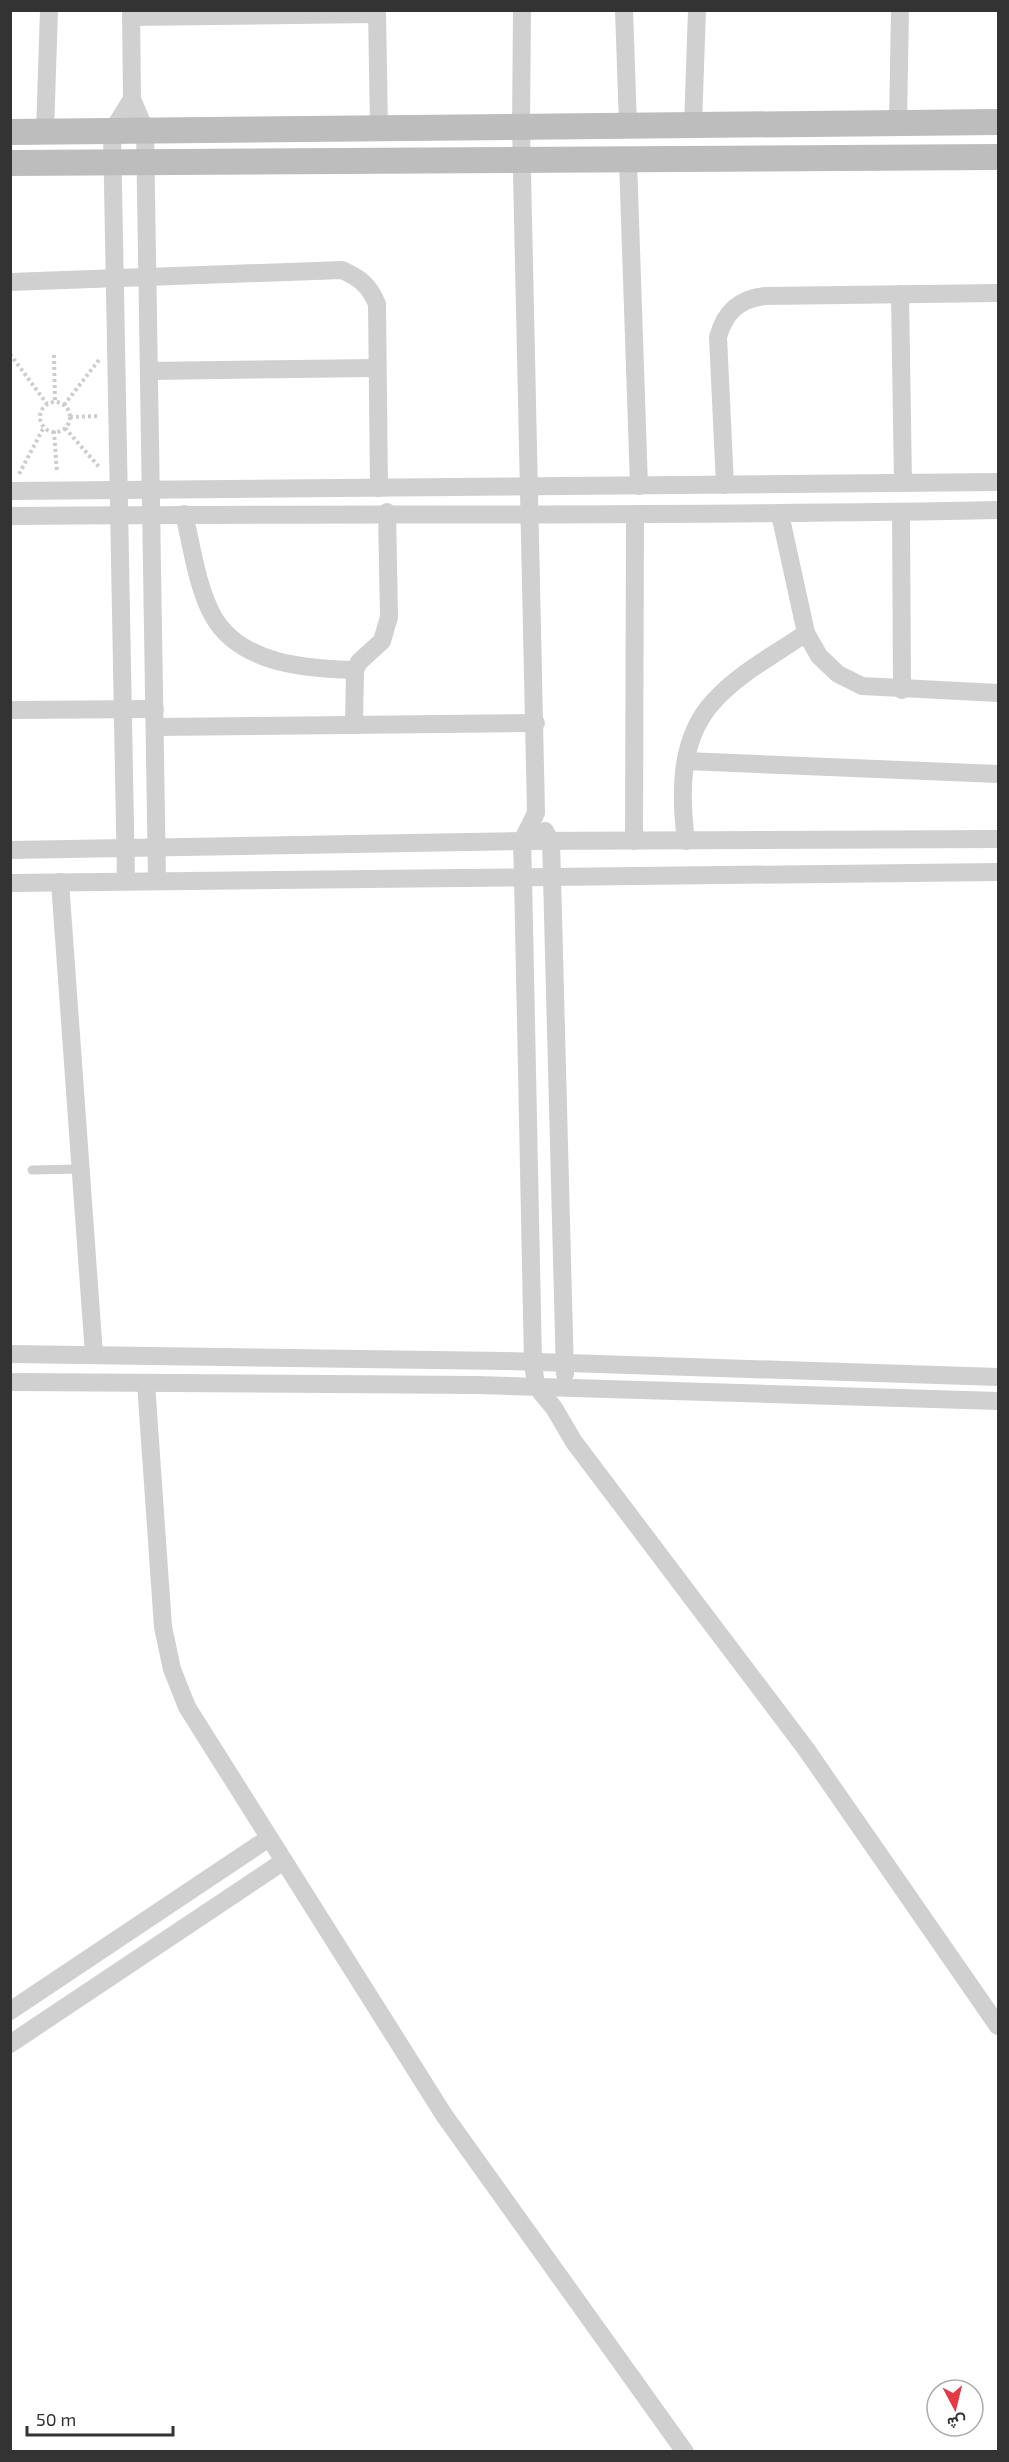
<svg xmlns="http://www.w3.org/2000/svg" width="1009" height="2462" font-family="'Exo 2',Vazirmatn,sans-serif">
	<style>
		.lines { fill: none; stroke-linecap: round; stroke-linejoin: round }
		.path { stroke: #cdcdcd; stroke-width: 4; stroke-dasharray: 3 3; stroke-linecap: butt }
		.lane { stroke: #d0d0d0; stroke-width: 9 }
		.street { stroke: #d0d0d0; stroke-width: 18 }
		.secondary { stroke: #bdbdbd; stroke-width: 26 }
	</style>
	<rect width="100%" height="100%" fill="#fff"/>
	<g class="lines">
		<g class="path">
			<path d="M 10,354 L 47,404"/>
			<path d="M 54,355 L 55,402"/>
			<circle cx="55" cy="417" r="15"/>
			<path d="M 64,405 L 99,360"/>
			<path d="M 70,417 L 99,416"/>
			<path d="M 65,428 L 100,468"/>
			<path d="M 54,431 L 57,473"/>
			<path d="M 19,474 L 44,427"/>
		</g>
		<path class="lane" d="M 32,1170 L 81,1169"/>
		<g class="street">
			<path d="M 131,10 L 132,99 L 145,130 L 157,880"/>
			<path d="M 377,10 L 379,128"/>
			<path d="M 522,10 L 521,127 L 536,813 L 522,841 L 523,877 L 533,1362 L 536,1386 L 554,1408 L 574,1442 L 806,1749 L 998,2026"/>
			<path d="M 624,10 L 628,125"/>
			<path d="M 131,17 L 377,14"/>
			<path d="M 898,123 L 900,10"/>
			<path d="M 693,125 L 697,10"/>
			<path d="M 45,132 L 49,10"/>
			<path d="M 628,160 L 639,486"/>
			<path d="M 10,282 L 342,270 C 360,278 369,285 377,304 L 379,488"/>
			<path d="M 900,294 L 903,483"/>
			<path d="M 149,371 L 377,368"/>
			<path d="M 725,485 L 718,337 C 725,312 739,299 765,296 L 998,293"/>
			<path d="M 10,491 L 998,482"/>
			<path d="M 901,512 L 902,690"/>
			<path d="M 184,514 C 192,547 197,587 213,616 C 240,664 306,669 355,670"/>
			<path d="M 780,514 L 806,633 L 819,656 L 838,674 L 862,686 L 998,693"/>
			<path d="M 10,516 C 340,513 669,517 998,510"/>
			<path d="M 10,710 L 155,709"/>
			<path d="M 354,725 L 355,670 L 359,662 L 382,641 L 389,617 L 387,512"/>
			<path d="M 155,727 L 536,723"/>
			<path d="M 686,761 L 998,774"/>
			<path d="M 545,831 L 551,842 L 552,877 L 565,1374"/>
			<path d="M 634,841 L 635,515"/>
			<path d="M 686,841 C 680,794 679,738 714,701 C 739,673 776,654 806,633"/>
			<path d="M 10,850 L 522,841 L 998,839"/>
			<path d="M 126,880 L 112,131 L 132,99"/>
			<path d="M 60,882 L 94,1355"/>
			<path d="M 10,883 L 998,872"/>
			<path d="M 10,1354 L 505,1361 L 998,1377"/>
			<path d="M 10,1382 L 477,1385 L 998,1401"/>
			<path d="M 146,1383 L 163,1627 L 172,1669 L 187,1707 L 444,2115 L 685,2452"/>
			<path d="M 10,2011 L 269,1838"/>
			<path d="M 10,2044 L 284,1861"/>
		</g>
		<g class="secondary">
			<path d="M 10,132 L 998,122"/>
			<path d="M 10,163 L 998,157"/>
		</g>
	</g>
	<rect width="1009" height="2462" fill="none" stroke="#333333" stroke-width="24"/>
	<g transform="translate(955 2408) rotate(173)"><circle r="28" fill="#ffffff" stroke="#adadad" stroke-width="1.5"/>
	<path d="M0-4.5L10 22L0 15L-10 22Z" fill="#e63946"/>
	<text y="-9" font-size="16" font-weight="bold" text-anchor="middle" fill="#333333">ش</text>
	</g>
	<path d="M27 2426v9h146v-9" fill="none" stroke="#333333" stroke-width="3"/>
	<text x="36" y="2426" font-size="18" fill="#333333" stroke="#ffffff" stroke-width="4.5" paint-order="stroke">50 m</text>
</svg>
